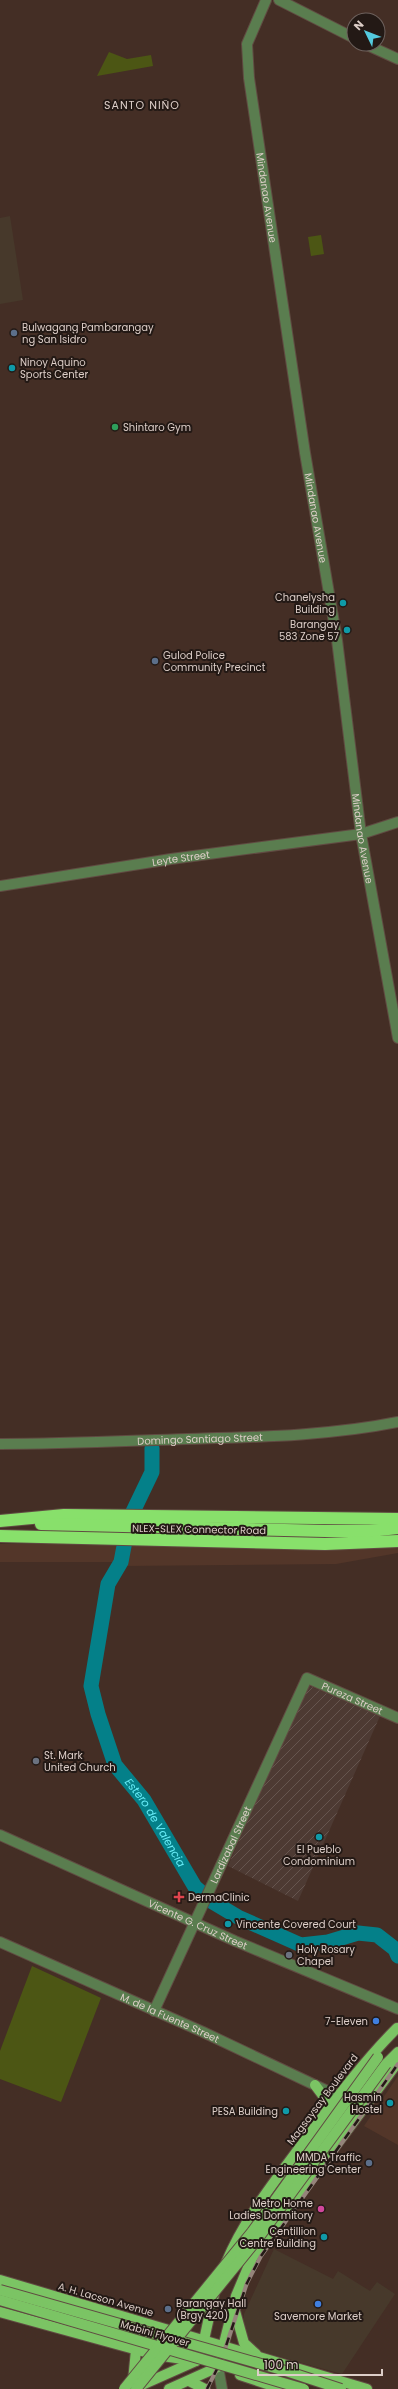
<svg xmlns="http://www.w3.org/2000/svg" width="398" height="2389" font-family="Poppins,sans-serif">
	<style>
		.commercial { fill: #47392b }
		.industrial { fill: url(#industrial-furrows) }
		.built { fill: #533629 }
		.grass { fill: #4c5614 }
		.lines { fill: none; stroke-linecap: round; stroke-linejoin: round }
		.river { stroke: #048089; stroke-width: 15 }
		.minor-casing { stroke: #604b42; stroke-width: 12 }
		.major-casing { stroke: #604b42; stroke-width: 12 }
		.highway-casing { stroke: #604b42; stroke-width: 14 }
		.minor { stroke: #5a7d4f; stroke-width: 10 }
		.major { stroke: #7bc464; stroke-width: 10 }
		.highway { stroke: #88e06b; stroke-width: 12 }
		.rail-casing { stroke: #95837b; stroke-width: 4 }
		.rail { stroke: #231915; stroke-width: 2.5; stroke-dasharray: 8; stroke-linecap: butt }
		.major-bridge-casing { stroke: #604b42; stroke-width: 12; stroke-linecap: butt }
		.major-bridge { stroke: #7bc464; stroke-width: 10 }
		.service-dot { fill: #5c6f8a; stroke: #231915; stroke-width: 1.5 }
		.culture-dot { fill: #0f9aa8; stroke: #231915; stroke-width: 1.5 }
		.leisure-dot { fill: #2e9e5b; stroke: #231915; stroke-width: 1.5 }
		.worship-dot { fill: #6b7280; stroke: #231915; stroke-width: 1.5 }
		.health-dot { fill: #e0444e; stroke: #231915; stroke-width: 1.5 }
		.shop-dot { fill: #3f7fe0; stroke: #231915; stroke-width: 1.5 }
		.hotel-dot { fill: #d1479c; stroke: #231915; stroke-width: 1.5 }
		.labels { text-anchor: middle; stroke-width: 4; stroke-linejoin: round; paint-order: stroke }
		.street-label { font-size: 10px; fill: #ddcec8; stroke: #231915 }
		.poi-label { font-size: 10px; fill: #ddcec8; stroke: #231915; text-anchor: start }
		.neighbourhood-label { font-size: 11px; letter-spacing: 1px; fill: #ddcec8; stroke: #231915 }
		.water-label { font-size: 11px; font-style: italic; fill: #67ebf7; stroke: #231915 }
	</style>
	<defs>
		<pattern id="industrial-furrows" width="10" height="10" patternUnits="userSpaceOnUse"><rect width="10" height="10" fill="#4d3a33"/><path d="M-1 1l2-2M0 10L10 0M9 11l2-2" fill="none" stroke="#66554f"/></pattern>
	</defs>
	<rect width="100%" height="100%" fill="#442e25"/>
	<g class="commercial">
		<path d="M 10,216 L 23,300 L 0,304 L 0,218 Z"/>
		<path d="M 274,2249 L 333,2279 L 338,2271 L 370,2291 L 377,2282 L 395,2294 L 342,2374 L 251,2349 L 243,2333 L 244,2314 Z"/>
	</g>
	<path class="industrial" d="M 307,1685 L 380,1716 L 298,1901 L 228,1866 Z"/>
	<g class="built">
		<path d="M 398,1523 L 398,1553 L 336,1564 L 121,1566 L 127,1540 L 335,1538 Z"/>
		<path d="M 0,1544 L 117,1544 L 116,1562 L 0,1562 Z"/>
		<path d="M 398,2076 L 398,2145 L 364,2126 Z"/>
	</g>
	<g class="grass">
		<path d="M 109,52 L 127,59 L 151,55 L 153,66 L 97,76 Z"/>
		<path d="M 321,235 L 324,254 L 311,256 L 308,237 Z"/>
		<path d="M 32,1966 L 101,1998 L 61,2102 L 0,2079 L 0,2051 Z"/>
	</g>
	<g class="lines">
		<path class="river" id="s1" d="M 152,1448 L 152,1472 L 129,1520 L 121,1562 L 108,1584 L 91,1686 L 98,1714 L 115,1765 L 144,1800 L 195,1887 L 211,1901 L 238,1917 L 301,1945 L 328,1942 L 358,1933 L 377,1935 L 395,1949 L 398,1956"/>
		<g class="minor-casing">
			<g id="minor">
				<path id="s2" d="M 266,0 L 247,44 L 249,78 L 305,453 L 337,640 L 361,834 L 398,1038"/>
				<path d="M 279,0 L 354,38"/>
				<path d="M 365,44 L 398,59"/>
				<path id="s3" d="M 0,886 L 171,859 L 361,834 L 398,822"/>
				<path id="s4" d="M 0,1444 C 63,1444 125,1441 187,1439 C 257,1437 329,1436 398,1422"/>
				<path id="s5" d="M 0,1835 L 235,1941 L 398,2009"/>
				<path id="s6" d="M 0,1942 L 203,2032 L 338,2096"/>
				<path id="s7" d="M 154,2011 L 307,1678 L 398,1718"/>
				<path d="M 206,2344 L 218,2367 L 222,2389"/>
			</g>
		</g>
		<g class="major-casing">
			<g id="major">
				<path d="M 386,2064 L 398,2052"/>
				<path d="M 315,2085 L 324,2097 L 327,2111"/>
				<path d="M 226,2263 C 244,2219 275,2181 303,2143 C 333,2103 362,2063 397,2028"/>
				<path d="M 0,2280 L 367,2389"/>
				<path d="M 235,2311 L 244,2343 L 256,2354"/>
				<path d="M 0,2312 L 156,2355 L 196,2361"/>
				<path d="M 240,2375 L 282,2389"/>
				<path d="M 133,2381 L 136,2350"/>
				<path d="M 189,2381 L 205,2389"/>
				<path d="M 135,2388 L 196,2361 L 204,2340 L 215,2290"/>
				<path d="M 169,2389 L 218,2367 L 236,2296 L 252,2258 L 398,2062"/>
			</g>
		</g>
		<g class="highway-casing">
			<g id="highway">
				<path d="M 0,1521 L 64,1515 L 398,1519"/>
				<path d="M 41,1524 L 325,1531 L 370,1531 L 398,1528"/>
				<path d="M 0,1536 L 325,1544 L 398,1541"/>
			</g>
		</g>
		<use href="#minor" class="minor"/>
		<use href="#major" class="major"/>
		<use href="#highway" class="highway"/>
		<g class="rail-casing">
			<path id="rail" d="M 207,2389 L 221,2361 L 247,2283 L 261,2256 L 398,2064"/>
		</g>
		<use href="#rail" class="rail"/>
		<g class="major-bridge-casing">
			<g id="major-bridge">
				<path d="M 0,2290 L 289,2372 L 341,2389"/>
				<path d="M 0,2300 L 304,2389"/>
				<path d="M 124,2389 L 252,2232 L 378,2057"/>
				<path d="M 136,2389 L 259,2237 L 386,2064"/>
			</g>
		</g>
		<use href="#major-bridge" class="major-bridge"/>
	</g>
	<g class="service-dot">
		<circle cx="14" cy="333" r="4"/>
		<circle cx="155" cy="661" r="4"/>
		<circle cx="369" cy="2163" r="4"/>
		<circle cx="168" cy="2309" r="4"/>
	</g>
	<g class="culture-dot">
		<circle cx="12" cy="368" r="4"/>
		<circle cx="343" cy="603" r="4"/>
		<circle cx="347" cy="630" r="4"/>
		<circle cx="319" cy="1837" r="4"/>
		<circle cx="228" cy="1924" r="4"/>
		<circle cx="390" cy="2103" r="4"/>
		<circle cx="286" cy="2111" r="4"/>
		<circle cx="324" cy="2237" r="4"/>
	</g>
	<circle class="leisure-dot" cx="115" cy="427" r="4"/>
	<g class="worship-dot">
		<circle cx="36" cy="1761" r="4"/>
		<circle cx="289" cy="1955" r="4"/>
	</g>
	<path class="health-dot" d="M177 1891h4v4h4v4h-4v4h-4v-4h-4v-4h4z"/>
	<g class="shop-dot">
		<circle cx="376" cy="2021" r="4"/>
		<circle cx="318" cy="2304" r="4"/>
	</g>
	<circle class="hotel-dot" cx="321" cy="2209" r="4"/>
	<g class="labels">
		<g class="street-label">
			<text dy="4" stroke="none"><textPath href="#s2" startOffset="203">Mindanao Avenue</textPath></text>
			<text dy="4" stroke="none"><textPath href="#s2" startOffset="527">Mindanao Avenue</textPath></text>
			<text dy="4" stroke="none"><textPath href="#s2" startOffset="851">Mindanao Avenue</textPath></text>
			<text dy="4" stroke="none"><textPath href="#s3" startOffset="183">Leyte Street</textPath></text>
			<text dy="4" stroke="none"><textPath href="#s4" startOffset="200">Domingo Santiago Street</textPath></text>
			<text transform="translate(199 1529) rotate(1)" y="4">NLEX-SLEX Connector Road</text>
			<text dy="4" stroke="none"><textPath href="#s7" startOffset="416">Pureza Street</textPath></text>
			<text dy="4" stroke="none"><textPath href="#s7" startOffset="183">Lardizabal Street</textPath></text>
			<text dy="4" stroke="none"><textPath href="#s5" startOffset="217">Vicente G. Cruz Street</textPath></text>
			<text dy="4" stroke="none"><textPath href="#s6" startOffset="186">M. de la Fuente Street</textPath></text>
			<text transform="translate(322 2099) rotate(-53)" y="4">Magsaysay Boulevard</text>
			<text transform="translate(106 2299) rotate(16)" y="4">A. H. Lacson Avenue</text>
			<text transform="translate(155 2333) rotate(16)" y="4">Mabini Flyover</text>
		</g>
		<g class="poi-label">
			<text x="22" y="331">Bulwagang Pambarangay<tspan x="22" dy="12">ng San Isidro</tspan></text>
			<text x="20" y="366">Ninoy Aquino<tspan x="20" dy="12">Sports Center</tspan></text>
			<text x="123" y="431">Shintaro Gym</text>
			<text x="335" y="601" text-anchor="end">Chanelysha<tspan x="335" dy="12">Building</tspan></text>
			<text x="339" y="628" text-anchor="end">Barangay<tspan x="339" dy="12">583 Zone 57</tspan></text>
			<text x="163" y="659">Gulod Police<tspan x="163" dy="12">Community Precinct</tspan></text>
			<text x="44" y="1759">St. Mark<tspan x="44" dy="12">United Church</tspan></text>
			<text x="319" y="1853" text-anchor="middle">El Pueblo<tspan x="319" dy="12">Condominium</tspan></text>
			<text x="188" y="1901">DermaClinic</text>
			<text x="236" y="1928">Vincente Covered Court</text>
			<text x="297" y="1953">Holy Rosary<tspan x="297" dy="12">Chapel</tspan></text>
			<text x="368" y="2025" text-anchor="end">7-Eleven</text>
			<text x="382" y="2101" text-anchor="end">Hasmin<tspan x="382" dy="12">Hostel</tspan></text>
			<text x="278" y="2115" text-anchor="end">PESA Building</text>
			<text x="361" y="2161" text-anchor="end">MMDA Traffic<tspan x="361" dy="12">Engineering Center</tspan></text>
			<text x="313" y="2207" text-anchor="end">Metro Home<tspan x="313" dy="12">Ladies Dormitory</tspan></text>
			<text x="316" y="2235" text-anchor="end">Centillion<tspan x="316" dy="12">Centre Building</tspan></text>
			<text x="176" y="2307">Barangay Hall<tspan x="176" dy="12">(Brgy 420)</tspan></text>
			<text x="318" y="2320" text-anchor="middle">Savemore Market</text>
		</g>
		<g class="neighbourhood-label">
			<text x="142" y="109">SANTO NIÑO</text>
		</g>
		<g class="water-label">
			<text dy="4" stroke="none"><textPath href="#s1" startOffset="402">Estero de Valencia</textPath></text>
		</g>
	</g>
	<g transform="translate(366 32) rotate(313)"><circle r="19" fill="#231915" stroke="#6d615d"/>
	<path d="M0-3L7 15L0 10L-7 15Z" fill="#54cade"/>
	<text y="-6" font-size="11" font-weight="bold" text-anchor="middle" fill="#ddcec8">N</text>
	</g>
	<path d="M258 2369v6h124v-6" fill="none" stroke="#ddcec8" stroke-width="2"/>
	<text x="264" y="2369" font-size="12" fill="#ddcec8" stroke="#231915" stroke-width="3" paint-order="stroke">100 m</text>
</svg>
